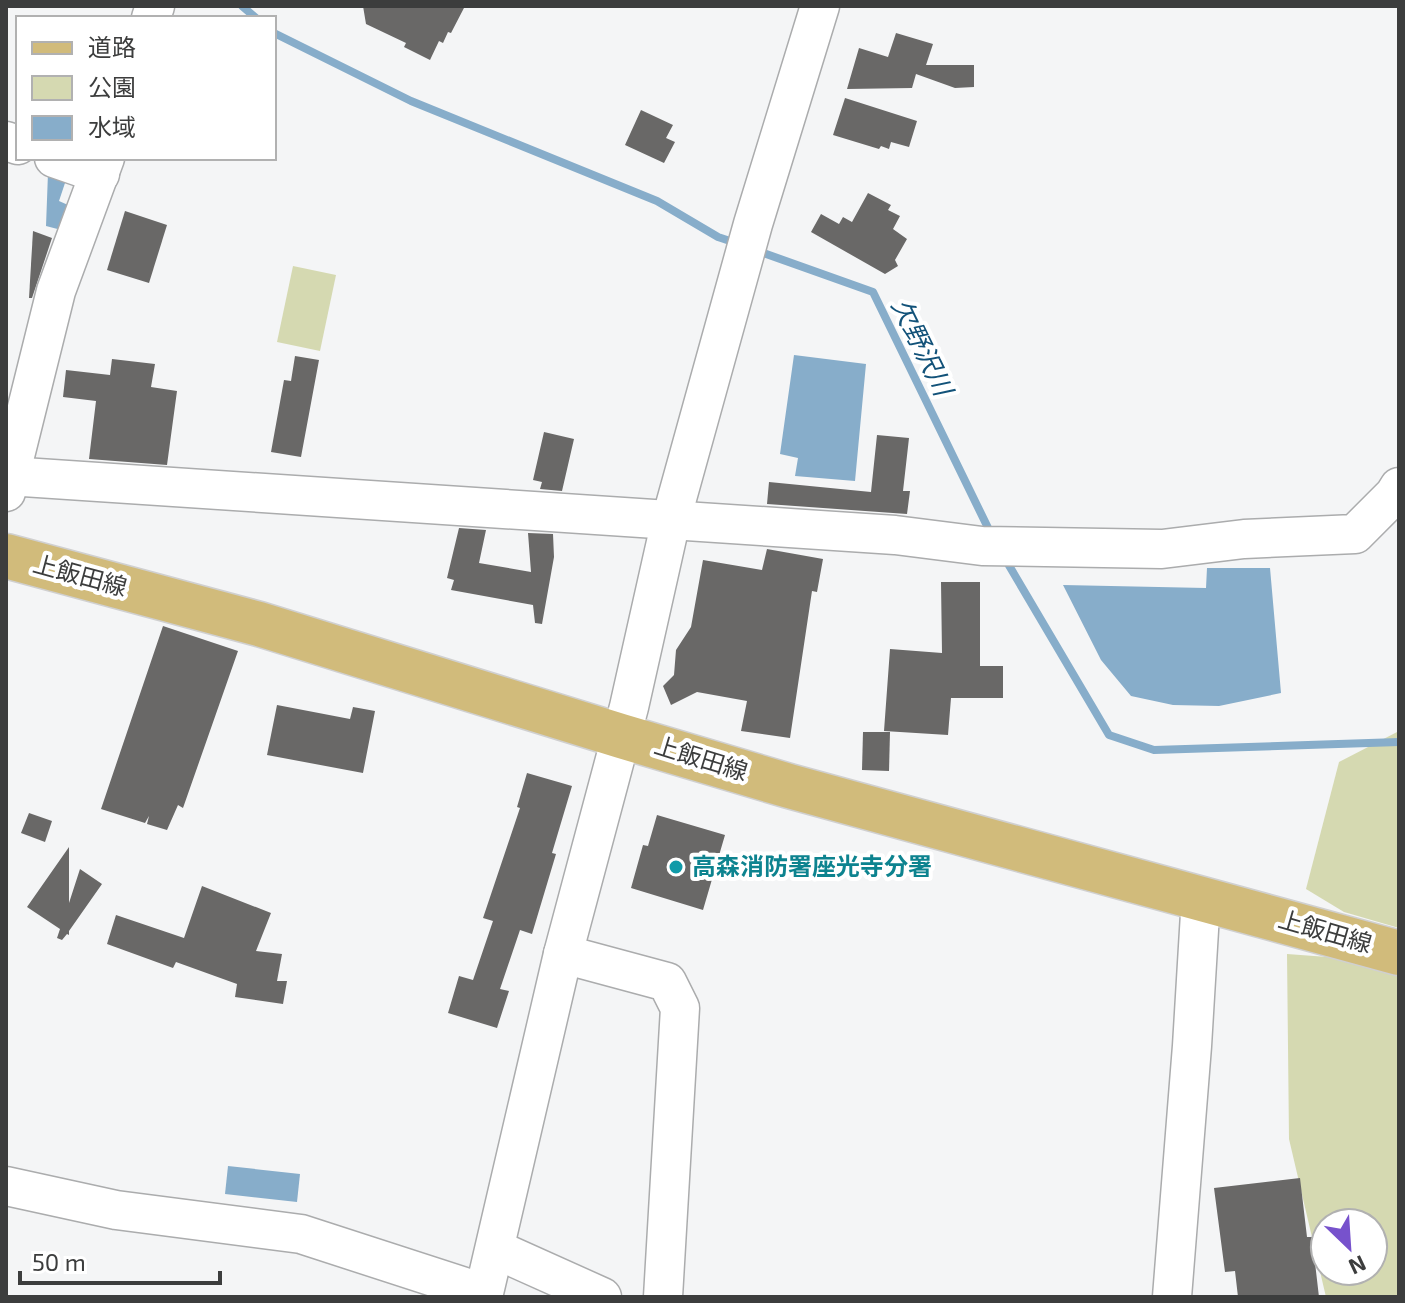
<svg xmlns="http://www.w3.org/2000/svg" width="1405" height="1303" font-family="'Exo 2','Noto Sans JP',sans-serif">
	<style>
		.green { fill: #d5d9b1; fill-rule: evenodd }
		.water { fill: #87adca }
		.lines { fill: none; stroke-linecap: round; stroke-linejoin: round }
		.stream { stroke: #87adca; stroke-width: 8 }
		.building { fill: #696867 }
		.minor-casing { stroke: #abacad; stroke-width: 41 }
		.major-casing { stroke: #d0d0d0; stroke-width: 47 }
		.minor { stroke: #fff; stroke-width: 38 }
		.major { stroke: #d1bb7b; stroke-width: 44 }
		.culture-dot { fill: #0f9aa8; stroke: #fff; stroke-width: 3 }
		.labels { text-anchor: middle; stroke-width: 8; stroke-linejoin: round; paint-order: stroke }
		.street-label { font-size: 24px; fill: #3c3d3d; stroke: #fff }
		.culture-label { font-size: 24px; font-weight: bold; fill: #0d838f; stroke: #fff; text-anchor: start }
		.water-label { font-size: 26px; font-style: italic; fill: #125279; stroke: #fff }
	</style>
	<rect width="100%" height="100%" fill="#f4f5f6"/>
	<g class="green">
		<path d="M 293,266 L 336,275 L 320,351 L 277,342 Z"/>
		<path d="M 1399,731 L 1399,928 L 1344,912 L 1306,889 L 1339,762 Z"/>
		<path d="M 1287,954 L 1341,958 L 1399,975 L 1399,1297 L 1326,1297 L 1289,1139 ZM 1325,1223 L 1373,1223 L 1373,1271 L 1325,1271 Z"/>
	</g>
	<g class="water">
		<path d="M 48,173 L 66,180 L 59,201 L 77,209 L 69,232 L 46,226 Z"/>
		<path d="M 794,355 L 866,364 L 855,481 L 795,476 L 798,458 L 780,454 Z"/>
		<path d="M 1207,568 L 1270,568 L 1281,693 L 1219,706 L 1173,705 L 1131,696 L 1101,660 L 1063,585 L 1206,588 Z"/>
		<path d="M 228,1166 L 300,1174 L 297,1202 L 225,1194 Z"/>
	</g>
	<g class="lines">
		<g class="stream">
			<path d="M 242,6 L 256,18"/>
			<path d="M 274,33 L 411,101 L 657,201 L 718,237 L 739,244"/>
			<path d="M 755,250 L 873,292 L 991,534"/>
			<path d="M 1004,557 L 1109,735 L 1154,750 L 1399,742"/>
		</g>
	</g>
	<g class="building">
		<path d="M 363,6 L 465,6 L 451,33 L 448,32 L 443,43 L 439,41 L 430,60 L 404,47 L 406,43 L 366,24 Z"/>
		<path d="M 896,33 L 933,44 L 926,65 L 974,65 L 974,87 L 955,88 L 916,74 L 912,88 L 847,89 L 859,48 L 888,57 Z"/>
		<path d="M 845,98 L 917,121 L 909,147 L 891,142 L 889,149 L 881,146 L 879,149 L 833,135 Z"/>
		<path d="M 641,110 L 673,125 L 666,138 L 675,142 L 664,163 L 625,145 Z"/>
		<path d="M 868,193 L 891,205 L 888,210 L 900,216 L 893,229 L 907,239 L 895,260 L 898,266 L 885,274 L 811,232 L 821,214 L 839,224 L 843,217 L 852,222 Z"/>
		<path d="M 125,211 L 167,225 L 149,283 L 107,270 Z"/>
		<path d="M 33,231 L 52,238 L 32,298 L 29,298 Z"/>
		<path d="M 295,356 L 319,360 L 301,457 L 271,452 L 284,380 L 291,381 Z"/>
		<path d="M 112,359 L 155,364 L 151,387 L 177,391 L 167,465 L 89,459 L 96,401 L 63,397 L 66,370 L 110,375 Z"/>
		<path d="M 544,432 L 574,439 L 562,491 L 540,489 L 542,482 L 533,480 Z"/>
		<path d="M 877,435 L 909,438 L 903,491 L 910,491 L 907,514 L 767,504 L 769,482 L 871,492 Z"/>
		<path d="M 459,528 L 486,530 L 479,563 L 531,572 L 528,533 L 553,534 L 554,557 L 542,624 L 535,623 L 533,605 L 451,590 L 454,580 L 447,578 Z"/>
		<path d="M 767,549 L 823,559 L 817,592 L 812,591 L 790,738 L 741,731 L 747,701 L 697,692 L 671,705 L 663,686 L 674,675 L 676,650 L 691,627 L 703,560 L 762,570 Z"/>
		<path d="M 941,582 L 980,582 L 980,666 L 1003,666 L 1003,698 L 951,698 L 948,735 L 884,731 L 890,649 L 942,653 Z"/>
		<path d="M 163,626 L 238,651 L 183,808 L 178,805 L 167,830 L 147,824 L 149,816 L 145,823 L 101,809 Z"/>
		<path d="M 277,705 L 350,719 L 353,707 L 375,711 L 363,773 L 267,755 Z"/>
		<path d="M 863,732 L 890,732 L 889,771 L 862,770 Z"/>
		<path d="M 527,773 L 572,786 L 552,853 L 556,854 L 532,934 L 520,930 L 500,989 L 509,991 L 497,1028 L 448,1013 L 459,976 L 473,980 L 493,921 L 483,918 L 520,808 L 517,807 Z"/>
		<path d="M 29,813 L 52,821 L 45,842 L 21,833 Z"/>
		<path d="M 657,815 L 725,835 L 703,910 L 631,888 L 643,845 L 648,846 Z"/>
		<path d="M 69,847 L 69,903 L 80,869 L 102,884 L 69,931 L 69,935 L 67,934 L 62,940 L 57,938 L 60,929 L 27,907 Z"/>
		<path d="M 202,886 L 271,913 L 256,951 L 282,954 L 277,981 L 287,981 L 283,1004 L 235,997 L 237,984 L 176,962 L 173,968 L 107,944 L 116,915 L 184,938 Z"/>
		<path d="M 1300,1178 L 1307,1237 L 1312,1237 L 1319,1297 L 1238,1297 L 1235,1271 L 1225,1272 L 1214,1188 Z"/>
	</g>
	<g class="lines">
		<g class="minor-casing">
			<g id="minor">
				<path d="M 151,18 L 155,6"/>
				<path d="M 6,141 L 18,145"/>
				<path d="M 54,158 L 100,174"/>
				<path d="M 8,476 L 895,535 L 982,546 L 1162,549 L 1244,539 L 1355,534 L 1394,495 L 1399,487"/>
				<path d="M 6,492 L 56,291 L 105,158"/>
				<path d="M 563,954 L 667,982 L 680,1008 L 663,1297"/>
				<path d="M 6,1186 L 116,1210 L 301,1234 L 483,1293"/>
				<path d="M 495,1249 L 602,1297"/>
				<path d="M 483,1297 L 563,954 L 629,707 L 671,520 L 753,224 L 820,6"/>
				<path d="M 1172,1297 L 1192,1046 L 1201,897"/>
			</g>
		</g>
		<g class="major-casing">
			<path id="major" d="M 6,556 L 259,624 L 621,736 L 789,786 L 1399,953"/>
		</g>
		<use href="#minor" class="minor"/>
		<use href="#major" class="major"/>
	</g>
	<circle class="culture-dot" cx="676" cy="867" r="8"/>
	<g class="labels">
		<g class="street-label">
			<text transform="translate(80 576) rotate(15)" y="8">上飯田線</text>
			<text transform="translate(701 759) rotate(17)" y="8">上飯田線</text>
			<text transform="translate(1325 932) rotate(16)" y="8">上飯田線</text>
		</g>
		<g class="culture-label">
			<text x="692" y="875">高森消防署座光寺分署</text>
		</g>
		<g class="water-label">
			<text transform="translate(922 347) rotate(64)" y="9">欠野沢川</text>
		</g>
	</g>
	<rect width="1405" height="1303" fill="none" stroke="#3c3d3d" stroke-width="16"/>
	<rect x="16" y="16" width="260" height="144" fill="#ffffff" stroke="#b1b1b1" stroke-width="2"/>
	<rect x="32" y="42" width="40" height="12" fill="#d1bb7b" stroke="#b1b1b1" stroke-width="2"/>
	<text x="88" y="56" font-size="24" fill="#3c3d3d">道路</text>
	<rect x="32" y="76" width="40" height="24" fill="#d5d9b1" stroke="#b1b1b1" stroke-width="2"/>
	<text x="88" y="96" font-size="24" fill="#3c3d3d">公園</text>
	<rect x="32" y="116" width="40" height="24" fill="#87adca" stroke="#b1b1b1" stroke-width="2"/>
	<text x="88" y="136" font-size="24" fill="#3c3d3d">水域</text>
	<g transform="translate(1349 1247) rotate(155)"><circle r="38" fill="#ffffff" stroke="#b1b1b1" stroke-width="2"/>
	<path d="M0-6L14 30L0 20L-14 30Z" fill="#7752cc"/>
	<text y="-12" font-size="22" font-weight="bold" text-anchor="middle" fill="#3c3d3d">N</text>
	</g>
	<path d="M20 1271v12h200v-12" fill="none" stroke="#3c3d3d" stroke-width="4"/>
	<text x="32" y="1271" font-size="24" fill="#3c3d3d" stroke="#ffffff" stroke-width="6" paint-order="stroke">50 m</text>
</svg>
